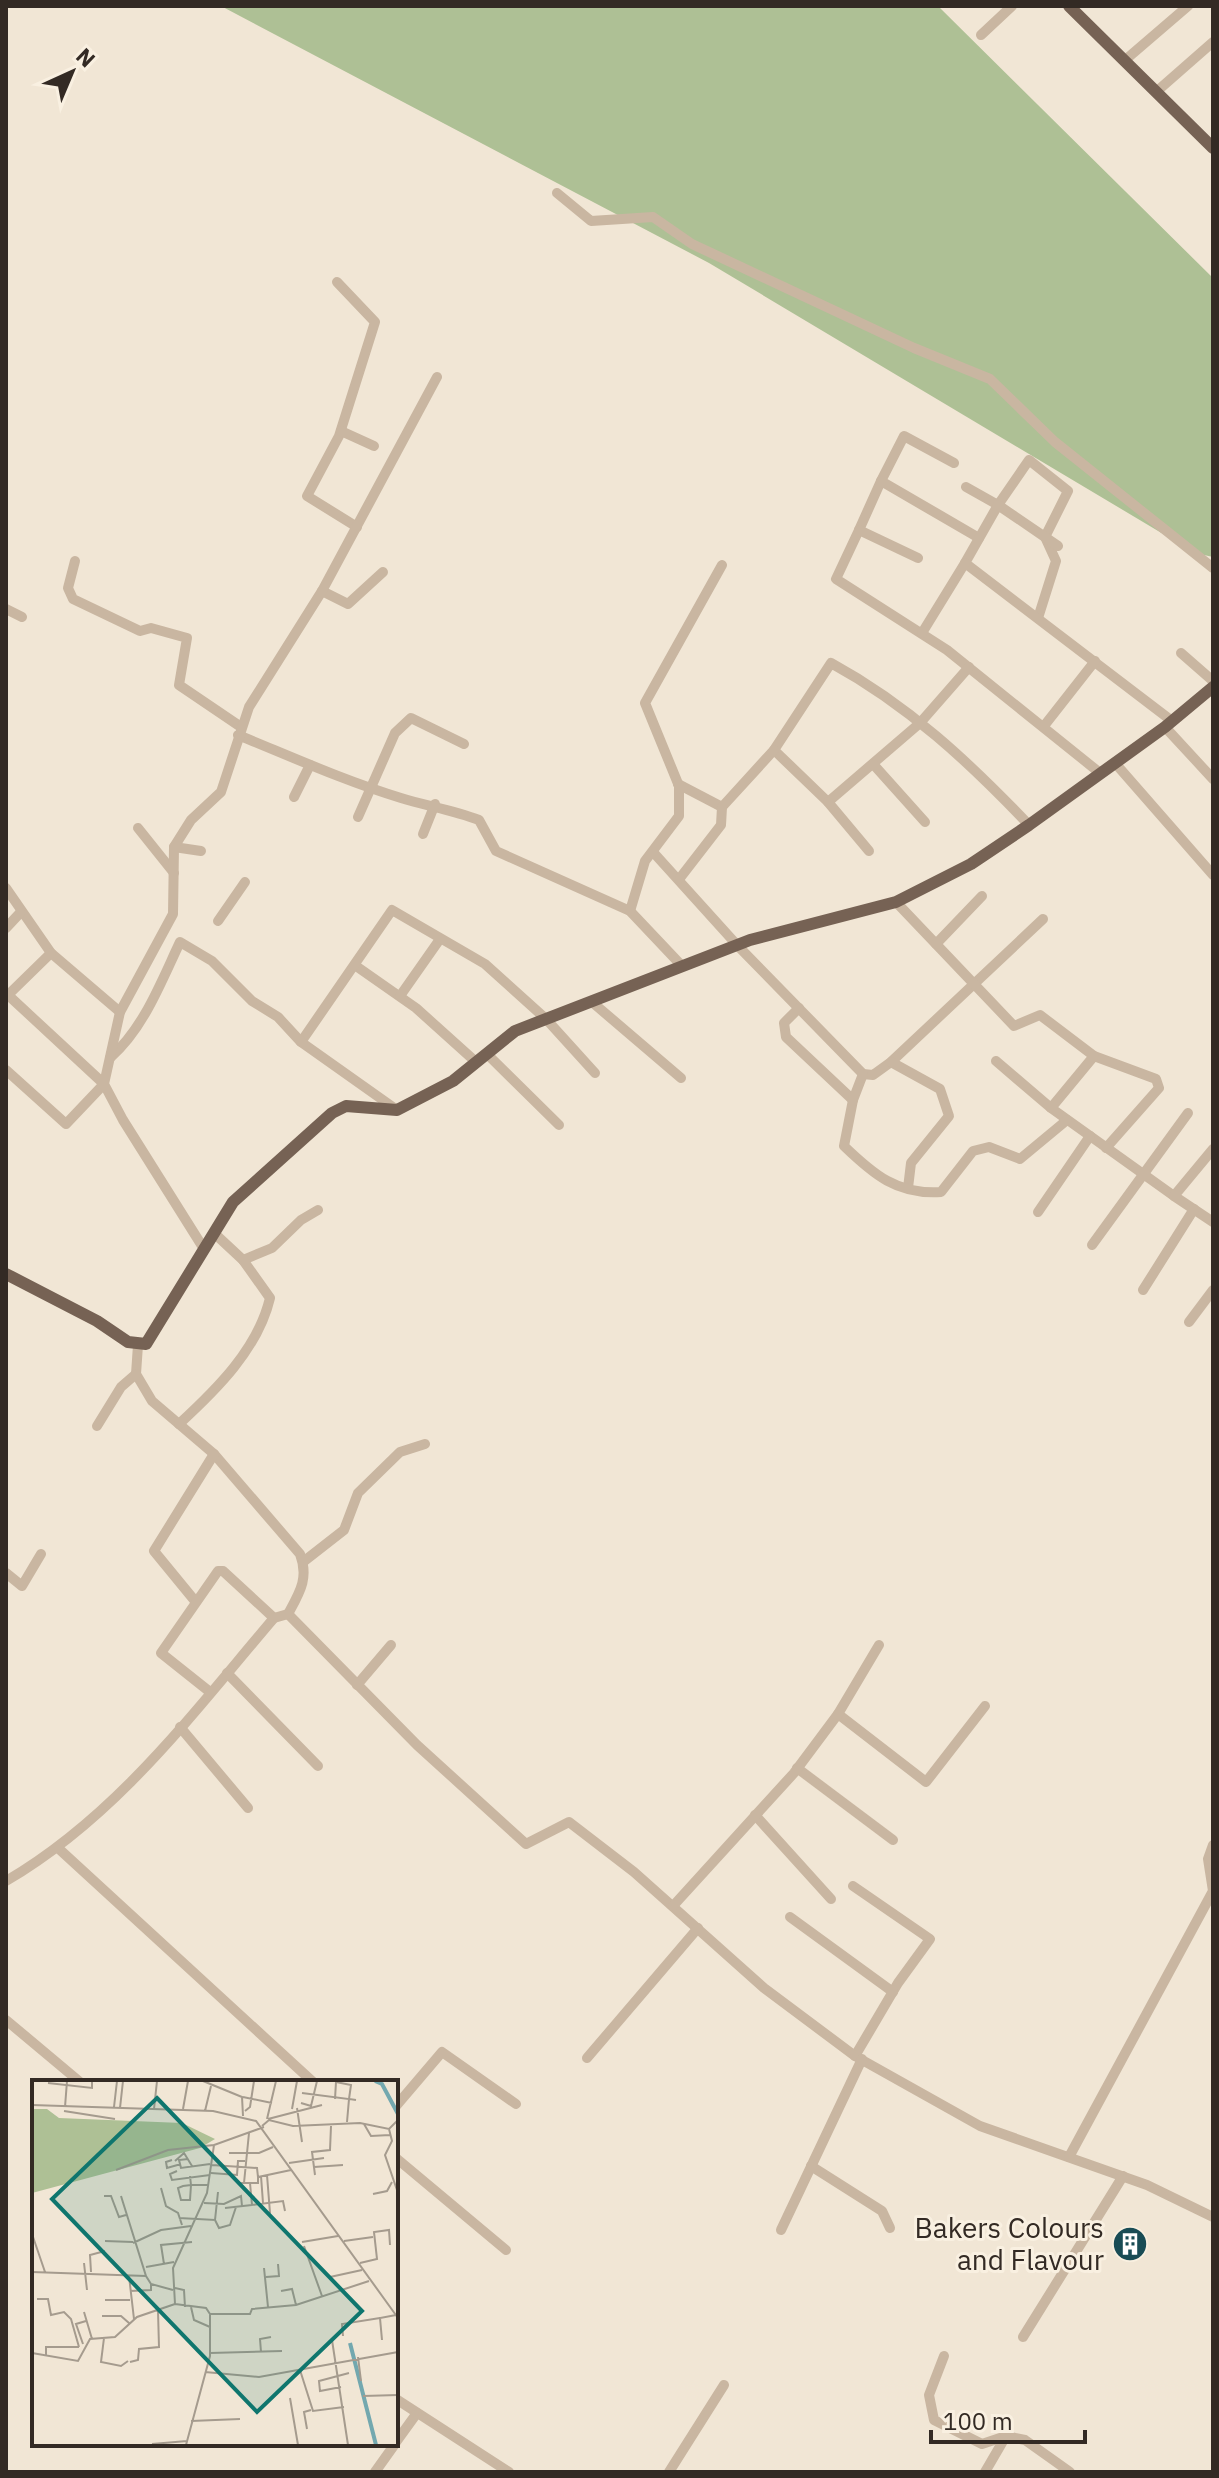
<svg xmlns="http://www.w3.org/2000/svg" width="1219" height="2478" font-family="'IBM Plex Sans',sans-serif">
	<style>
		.green { fill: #aec095 }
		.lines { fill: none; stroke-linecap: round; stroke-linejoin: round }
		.minor { stroke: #c9b6a1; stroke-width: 10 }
		.major { stroke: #766254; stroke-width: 12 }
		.labels { text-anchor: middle; stroke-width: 6; stroke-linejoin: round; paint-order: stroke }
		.poi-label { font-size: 28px; fill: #332a24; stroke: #f9f0e1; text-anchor: end }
		.inset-river { fill: none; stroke: #73a8af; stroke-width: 4 }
		.inset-road { fill: none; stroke: #a59b8e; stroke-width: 2 }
		.view { fill: #0f766e; fill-opacity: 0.15; stroke: #0f766e; stroke-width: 4 }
		.inset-edge { fill: none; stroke: #332a24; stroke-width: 4 }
	</style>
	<rect width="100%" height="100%" fill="#f1e6d5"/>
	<path class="green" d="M 221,6 L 938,6 L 1213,278 L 1213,557 L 1195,553 L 709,263 Z"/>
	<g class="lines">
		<g class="minor">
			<path d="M 981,35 L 1012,6"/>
			<path d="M 1124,61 L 1188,6"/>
			<path d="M 1156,92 L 1213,42"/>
			<path d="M 557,193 L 591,221 L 653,217 L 692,244 L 914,348 L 990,379 L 1055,442 L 1213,568"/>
			<path d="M 337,282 L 375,322 L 339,436 L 307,496 L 357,527"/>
			<path d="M 341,431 L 374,446"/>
			<path d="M 954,463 L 904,436 L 881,481 L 979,538"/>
			<path d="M 966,487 L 998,505 L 1029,460 L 1068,491 L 1045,537 L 1056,561 L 1038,618"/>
			<path d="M 859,530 L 881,481"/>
			<path d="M 1058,546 L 998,505 L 965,563 L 1172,721"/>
			<path d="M 918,558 L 859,530 L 836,579 L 947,650 L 1100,773"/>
			<path d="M 75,561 L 68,588 L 73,599 L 140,631 L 151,628 L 187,638 L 179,685 L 241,727"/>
			<path d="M 322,591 L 348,604 L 383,572"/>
			<path d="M 6,609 L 22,617"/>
			<path d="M 922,633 L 965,563"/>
			<path d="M 1181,653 L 1213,681"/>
			<path d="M 969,667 L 920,723 L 828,802 L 774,750 L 831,663 C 908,705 969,762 1029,825"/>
			<path d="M 1044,726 L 1095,661"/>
			<path d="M 1165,727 L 1213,779"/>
			<path d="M 238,735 C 292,757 345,781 401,798 C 427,806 453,810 479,820 L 496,851 L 630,911 L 682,966"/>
			<path d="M 1115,763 L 1213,875"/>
			<path d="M 873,764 L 925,822"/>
			<path d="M 678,784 L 722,807"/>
			<path d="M 294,797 L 310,765"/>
			<path d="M 828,802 L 869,851"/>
			<path d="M 358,817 L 395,733 L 411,718 L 464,744"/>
			<path d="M 138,828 L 174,873"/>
			<path d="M 423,834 L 435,804"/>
			<path d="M 174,847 L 201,851"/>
			<path d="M 653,852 L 737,945 L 863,1074 L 873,1075 L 891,1062 L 1043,919"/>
			<path d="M 680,878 L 721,825 L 722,807 L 774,750"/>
			<path d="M 6,888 L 51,953 L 120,1012"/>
			<path d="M 896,902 L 1014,1026 L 1040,1015 L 1094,1056 L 1156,1079 L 1159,1088 L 1106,1148"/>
			<path d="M 630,911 L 645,861 L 679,816 L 679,786 L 645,703 L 722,565"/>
			<path d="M 218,921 L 245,882"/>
			<path d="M 6,928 L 20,913"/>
			<path d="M 936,944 L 982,896"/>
			<path d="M 356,966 L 416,1008 L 476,1062"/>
			<path d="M 400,996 L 440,939"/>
			<path d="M 592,1002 L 681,1078"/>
			<path d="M 799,1008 L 784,1023 L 786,1037 L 853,1100"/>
			<path d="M 301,1042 L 392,910 L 485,964 L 546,1019 L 595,1073"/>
			<path d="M 487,1054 L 559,1125"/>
			<path d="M 110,1058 C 144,1028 161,982 180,942 L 212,961 L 252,1001 L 278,1017 L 301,1042 L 397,1110"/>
			<path d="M 996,1061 L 1051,1108 L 1174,1196"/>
			<path d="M 891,1062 L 940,1089 L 949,1116 L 911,1163 L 908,1188"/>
			<path d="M 6,1070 L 66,1124 L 104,1084 L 8,995 L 51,953"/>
			<path d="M 863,1074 L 853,1100 L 844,1146 C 873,1174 897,1195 941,1192 L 973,1151 L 989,1147 L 1020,1159 L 1067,1120"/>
			<path d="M 1051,1108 L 1094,1056"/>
			<path d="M 1213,1149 L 1174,1196 L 1213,1222"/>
			<path d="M 1038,1212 L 1090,1136"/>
			<path d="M 1092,1245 L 1188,1113"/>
			<path d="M 204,1249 L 123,1120 L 104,1084 L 120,1012 L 173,914 L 174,847 L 191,820 L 221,792 L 249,707 L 322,591 L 437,377"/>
			<path d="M 243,1260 L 272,1248 L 301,1220 L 318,1210"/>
			<path d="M 1143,1290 L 1194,1209"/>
			<path d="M 1189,1322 L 1213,1290"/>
			<path d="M 138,1345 L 136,1374 L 152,1401 L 214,1454 L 300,1554 C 309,1578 300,1592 288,1614"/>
			<path d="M 179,1424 C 216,1390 258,1349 270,1298 L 243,1260 L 214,1233"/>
			<path d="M 97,1426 L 121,1387 L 136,1374"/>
			<path d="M 303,1562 L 344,1530 L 358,1493 L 400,1452 L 425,1444"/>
			<path d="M 6,1573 L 22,1586 L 41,1554"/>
			<path d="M 195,1601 L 154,1551 L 214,1454"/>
			<path d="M 288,1614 L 417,1745 L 526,1844 L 569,1822 L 634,1872 L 764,1988 L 855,2056 L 980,2126 L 1147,2185 L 1213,2217"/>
			<path d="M 227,1673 L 318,1766"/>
			<path d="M 357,1685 L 391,1645"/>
			<path d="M 210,1692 L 161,1653 L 218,1571 L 223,1571 L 274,1618"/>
			<path d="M 838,1714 L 926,1782 L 985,1706"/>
			<path d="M 180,1727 L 248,1808"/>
			<path d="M 797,1768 L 893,1840"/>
			<path d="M 755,1815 L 831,1899"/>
			<path d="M 58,1848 L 313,2082"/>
			<path d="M 6,1881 C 117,1816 192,1714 274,1618 L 288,1614"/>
			<path d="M 853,1886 L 930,1939 L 898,1983 L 855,2056"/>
			<path d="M 673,1906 L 794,1773 L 838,1714 L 879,1645"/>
			<path d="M 790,1917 L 893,1992"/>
			<path d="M 6,2020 L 80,2082"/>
			<path d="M 587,2058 L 698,1928"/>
			<path d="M 396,2106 L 442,2052 L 516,2104"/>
			<path d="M 1069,2157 L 1213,1891 L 1208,1859 L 1213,1845"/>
			<path d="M 396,2158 L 506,2250"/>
			<path d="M 811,2166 L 882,2211 L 890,2228"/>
			<path d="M 781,2230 L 862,2059"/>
			<path d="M 1023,2337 L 1123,2176"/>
			<path d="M 944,2356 L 929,2395 L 934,2420 L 982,2444 L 1006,2436"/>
			<path d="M 396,2399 L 509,2472"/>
			<path d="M 396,2442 L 417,2413"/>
			<path d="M 375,2472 L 395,2444"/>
			<path d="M 669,2472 L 724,2385"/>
			<path d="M 985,2472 L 1006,2436 L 1025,2440 L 1070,2472"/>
		</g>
		<g class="major">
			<path d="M 1069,6 L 1213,148"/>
			<path d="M 6,1274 L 97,1321 L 128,1342 L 146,1344 L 233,1202 L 332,1113 L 346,1106 L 397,1110 L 453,1081 L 515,1031 L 750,940 L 896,902 L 971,864 L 1029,825 L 1165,727 L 1213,687"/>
		</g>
	</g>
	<defs>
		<g id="building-disc" transform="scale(1.8)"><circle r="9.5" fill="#194c55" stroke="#f9f0e1"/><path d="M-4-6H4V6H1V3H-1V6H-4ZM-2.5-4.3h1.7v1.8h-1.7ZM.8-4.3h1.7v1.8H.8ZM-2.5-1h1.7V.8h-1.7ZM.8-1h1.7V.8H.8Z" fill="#fff"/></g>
	</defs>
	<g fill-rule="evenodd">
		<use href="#building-disc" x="1130" y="2244"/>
	</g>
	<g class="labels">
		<g class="poi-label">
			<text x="1104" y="2238">Bakers Colours<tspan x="1104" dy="32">and Flavour</tspan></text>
		</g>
	</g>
	<g transform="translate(32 2080)">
		<rect width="366" height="366" fill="#f1e6d5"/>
		<path d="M 0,29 L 15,29 L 27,38 L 150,43 L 183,59 L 168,68 L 0,113 Z" fill="#aec095"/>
		<path class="inset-river" d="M 343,1 L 350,4 L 366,34M 318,263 L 344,365"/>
		<path class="inset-road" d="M 171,1 L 210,17 L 211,36M 16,3 L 60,8 L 60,1M 270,13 L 317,19 L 315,42M 211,17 L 240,23M 303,19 L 304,2 L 319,5 L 317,19 L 324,20M 269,23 L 279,26 L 285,1M 0,25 L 181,31 L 224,41 L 366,238M 33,27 L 35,1M 82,27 L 85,1M 88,28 L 91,1M 265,28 L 270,62M 122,29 L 125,1M 151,29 L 156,1M 260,29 L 265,1M 32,31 L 83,39M 173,31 L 179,6M 213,31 L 218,27 L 222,1M 235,39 L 244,1M 236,39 L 290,25M 332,44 L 339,56 L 358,55M 230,46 L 237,40 L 261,46 L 328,43 L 357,49 L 366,40M 357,49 L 360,61 L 353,75 L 366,113M 197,73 L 227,73 L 241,67M 156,79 L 147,80 L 149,88 L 178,84M 140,80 L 134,82 L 135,88 L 149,84M 143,81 L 152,73 L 160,86M 257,83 L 292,78M 180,85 L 225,88 L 226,97 L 259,90M 282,87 L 311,85M 84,90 L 136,70 L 182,65M 145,91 L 138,94 L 140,100 L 178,95M 179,93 L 205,95 L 206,81 L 213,81M 235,95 L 238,133M 283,95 L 280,72 L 298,70 L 299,46M 158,96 L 159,105 L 158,120 L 149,120 L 146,108 L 151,106 L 159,105 L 177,105M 229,96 L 231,123M 207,103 L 226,103 L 226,97M 212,103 L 217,53M 218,103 L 220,125 L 251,121 L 253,131M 129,108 L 134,126 L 146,133 L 150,145M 341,114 L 355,111 L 360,102M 72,116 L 79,116 L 87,137 L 94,135M 89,116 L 114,196 L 119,204 L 141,210M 172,123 L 192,124 L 209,116 L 210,126M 193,128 L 220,125M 147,138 L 183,140 L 186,112M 183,140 L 187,148 L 198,145 L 204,127M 0,154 L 13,192M 73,161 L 101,162M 312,161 L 341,157M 270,162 L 306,156M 101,163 L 129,150 L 159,146M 272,166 L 290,216M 52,183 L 55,210M 328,183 L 345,179 L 342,152 L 357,150 L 358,165M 132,184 L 129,165 L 160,162M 114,187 L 142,182M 232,188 L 236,227M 0,192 L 114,196M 59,192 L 58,175 L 73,171M 97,196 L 102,239M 234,197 L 247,196 L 246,184M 298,197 L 330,190M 143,208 L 152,210 L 153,227M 98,211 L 119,210 L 119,204M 249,211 L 260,209 L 264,225M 5,219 L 16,219 L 19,235 L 32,232 L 39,239 L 47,267M 73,220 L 98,220M 143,224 L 174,228 L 178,234 L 218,234 L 220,229 L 264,225 L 337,201M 159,227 L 162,240 L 178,247M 52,232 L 60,259M 70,236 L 89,236 L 97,243M 311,256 L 310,244 L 348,238M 72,258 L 69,282 L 89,286 L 96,281M 300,260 L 316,365M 350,260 L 348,238 L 364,235M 51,264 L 44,244 L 54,241M 229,272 L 228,259 L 239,257M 0,273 L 46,281 L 58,259 L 83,257 L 105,237 L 143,224 L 141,188 L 175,113 L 182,65 L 232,47M 178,273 L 250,271M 14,275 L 14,267 L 47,267M 326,277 L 329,301M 98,282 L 106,280 L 107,269 L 127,267 L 126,231M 268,290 L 281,331 L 312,327M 173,292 L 227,297 L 366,272M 309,307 L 288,311 L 287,301 L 317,293M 331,316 L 366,315M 0,318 L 0,346M 258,318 L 266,365M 159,341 L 208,339M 275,349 L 272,332 L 279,330M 120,364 L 155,361M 154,365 L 178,276 L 178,234"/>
		<path class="view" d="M 125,18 L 330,231 L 225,332 L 20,119 Z"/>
		<rect width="366" height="366" class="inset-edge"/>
	</g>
	<rect width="1219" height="2478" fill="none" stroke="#332a24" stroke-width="16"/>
	<g transform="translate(72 72) rotate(44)" stroke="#f9f0e1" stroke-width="6" paint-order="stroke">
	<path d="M0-6L14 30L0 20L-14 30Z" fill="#332a24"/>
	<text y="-12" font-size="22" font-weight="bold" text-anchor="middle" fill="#332a24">N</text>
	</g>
	<path d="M931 2430v12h154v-12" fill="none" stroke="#332a24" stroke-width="4"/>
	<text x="943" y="2430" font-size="24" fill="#332a24" stroke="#f9f0e1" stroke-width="6" paint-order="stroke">100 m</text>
</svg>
